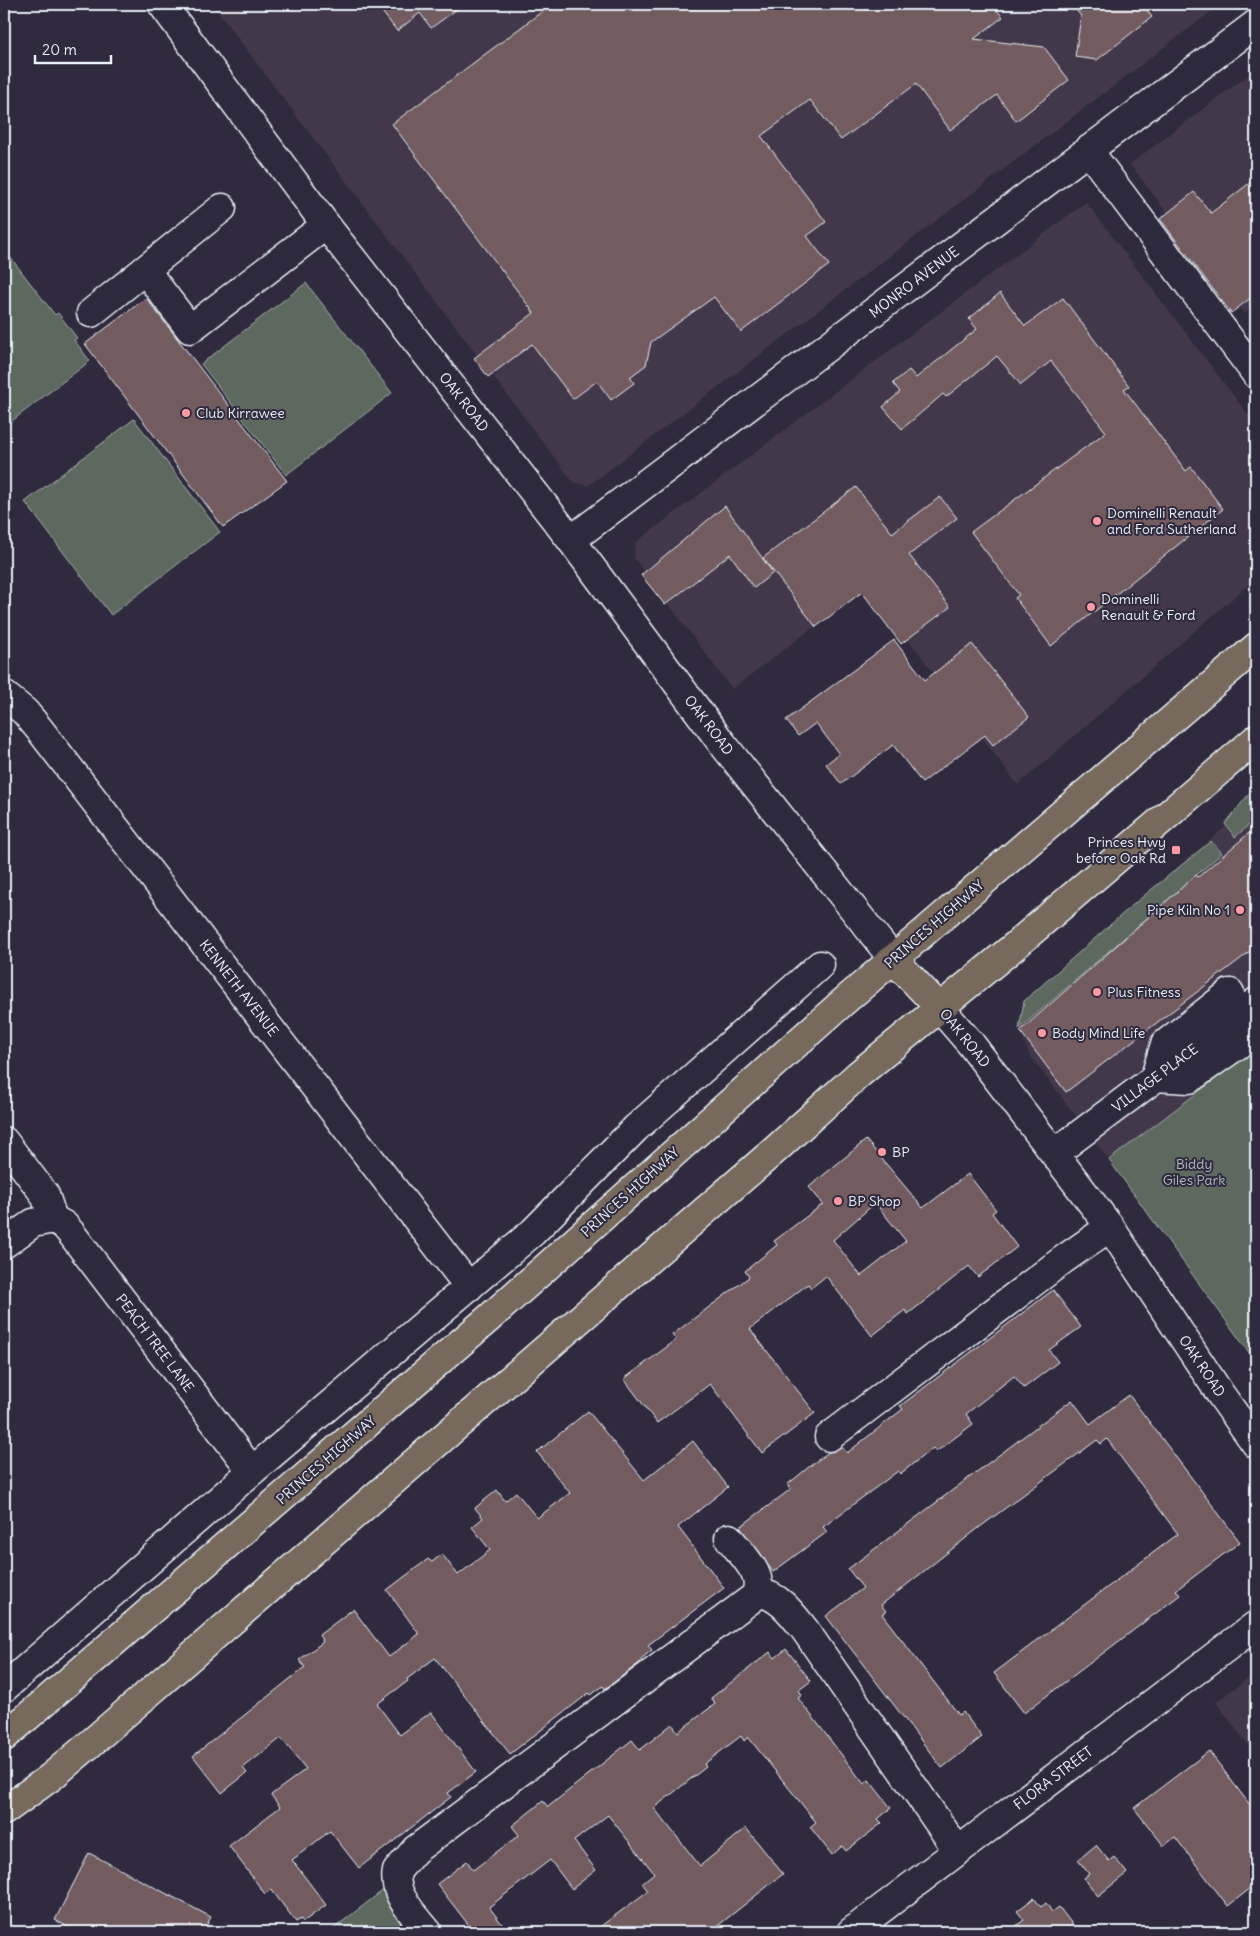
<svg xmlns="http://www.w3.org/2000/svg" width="1260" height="1936" font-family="Delius,sans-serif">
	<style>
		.built { fill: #433948 }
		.green { fill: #5d695f; stroke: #a2adac }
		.building { fill: #725c60; stroke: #e8f1f8; fill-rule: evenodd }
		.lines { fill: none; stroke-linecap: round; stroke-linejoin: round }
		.minor-casing { stroke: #e8f1f8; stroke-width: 31 }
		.highway-casing { stroke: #e8f1f8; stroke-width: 31 }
		.minor { stroke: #2f2a3d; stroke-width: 28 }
		.highway { stroke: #77695c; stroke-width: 28 }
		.poi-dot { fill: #ff9aa2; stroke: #2f2a3d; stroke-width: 2 }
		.labels { text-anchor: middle; stroke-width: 4; stroke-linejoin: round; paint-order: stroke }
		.street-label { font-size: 14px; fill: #e8f1f8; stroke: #2f2a3d }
		.poi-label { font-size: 14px; fill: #e8f1f8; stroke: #2f2a3d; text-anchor: start }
		.park-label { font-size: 14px; fill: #b0bbbb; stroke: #2f2a3d }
	</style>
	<rect width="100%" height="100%" fill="#2f2a3d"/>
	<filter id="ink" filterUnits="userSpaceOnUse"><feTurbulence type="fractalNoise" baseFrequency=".02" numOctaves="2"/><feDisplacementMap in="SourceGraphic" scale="10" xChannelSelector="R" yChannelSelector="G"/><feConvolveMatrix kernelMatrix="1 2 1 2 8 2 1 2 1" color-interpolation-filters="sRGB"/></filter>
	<g filter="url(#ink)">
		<g class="built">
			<path d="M 212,4 L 1221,4 L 588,486 L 573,482 Z"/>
			<path d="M 1256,69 L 1256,304 L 1244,314 L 1130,164 Z"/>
			<path d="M 1086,202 L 1256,425 L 1256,578 L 1018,785 L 868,586 L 732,689 L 634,558 L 635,543 Z"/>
			<path d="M 1256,789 L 1256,1048 L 1109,1160 L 1031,1057 L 1025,1045 L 1020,1025 L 1025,1005 L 1035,992 L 1232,821 Z"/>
			<path d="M 1256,1672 L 1256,1756 L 1216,1702 Z"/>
		</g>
		<g class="green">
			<path d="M 4,249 L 55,315 L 58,313 L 77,338 L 74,340 L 90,361 L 4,427 Z"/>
			<path d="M 306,283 L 392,393 L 286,475 L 201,364 Z"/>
			<path d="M 134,419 L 220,532 L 111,615 L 25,502 Z"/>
			<path d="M 1256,785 L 1256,819 L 1235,837 L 1225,824 Z"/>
			<path d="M 1211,841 L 1222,853 L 1019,1029 L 1024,1001 L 1135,903 Z"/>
			<path d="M 1256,1048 L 1256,1362 L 1109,1160 Z"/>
			<path d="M 399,1878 L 440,1932 L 329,1932 Z"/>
		</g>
		<g class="building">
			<path d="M 376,4 L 464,4 L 431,28 L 420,13 L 397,31 Z"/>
			<path d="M 552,4 L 991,4 L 1003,17 L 974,39 L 1044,47 L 1069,80 L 1016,121 L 997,95 L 950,130 L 916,84 L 841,140 L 810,100 L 761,136 L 826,222 L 807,236 L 829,265 L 741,332 L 714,297 L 651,342 L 646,365 L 630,377 L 634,383 L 611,400 L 597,381 L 573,399 L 532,344 L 488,377 L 474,358 L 534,313 L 392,124 Z"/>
			<path d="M 1071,4 L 1142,4 L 1152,17 L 1097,60 L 1075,57 L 1081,16 Z"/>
			<path d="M 1256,178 L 1256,294 L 1231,313 L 1160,219 L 1194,192 L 1211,213 Z"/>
			<path d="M 1000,293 L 1025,326 L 1063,298 L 1129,386 L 1124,389 L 1186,471 L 1191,467 L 1223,509 L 1051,646 L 1015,598 L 1019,595 L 971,532 L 1106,432 L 1051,361 L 1021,385 L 997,356 L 946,397 L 943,394 L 902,429 L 883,407 L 900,392 L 893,383 L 909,370 L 916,378 L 977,329 L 969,319 Z"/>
			<path d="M 146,298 L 287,481 L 223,527 L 85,344 Z"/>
			<path d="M 856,487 L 892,533 L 940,497 L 957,518 L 909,555 L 950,607 L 901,644 L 862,592 L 816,627 L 763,558 Z"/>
			<path d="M 725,506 L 773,573 L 754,588 L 730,554 L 665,605 L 641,575 Z"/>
			<path d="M 894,640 L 925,680 L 972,644 L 1029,717 L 993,745 L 985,735 L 922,783 L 893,745 L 841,784 L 826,764 L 839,754 L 816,723 L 798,736 L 786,720 Z"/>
			<path d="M 1256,827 L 1256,947 L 1066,1092 L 1020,1031 L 1196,875 L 1198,877 Z"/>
			<path d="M 866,1140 L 923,1208 L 968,1174 L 996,1210 L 992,1213 L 1017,1247 L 978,1277 L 969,1266 L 908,1314 L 905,1310 L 872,1336 L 826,1276 L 811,1288 L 808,1284 L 750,1329 L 815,1413 L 762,1453 L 710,1384 L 657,1423 L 624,1379 L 676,1340 L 672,1335 L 749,1277 L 745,1271 L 777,1245 L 774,1241 L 823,1204 L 809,1187 ZM 875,1203 L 906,1241 L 861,1276 L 833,1240 Z"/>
			<path d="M 1053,1290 L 1081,1327 L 1049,1350 L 1058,1362 L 1024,1388 L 1014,1376 L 966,1414 L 973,1424 L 936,1452 L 933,1448 L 900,1474 L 898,1471 L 823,1527 L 827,1532 L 773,1572 L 740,1527 L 791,1489 L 788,1484 L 815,1462 L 829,1452 L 842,1447 L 847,1453 L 903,1409 L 900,1406 Z"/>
			<path d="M 1129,1395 L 1240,1542 L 1176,1590 L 1180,1595 L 1024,1713 L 994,1673 L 1178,1534 L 1107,1439 L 1101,1444 L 1097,1440 L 980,1527 L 881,1605 L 886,1611 L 882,1614 L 959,1715 L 963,1712 L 982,1737 L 942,1768 L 826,1616 L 863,1588 L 848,1569 L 1072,1400 L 1090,1424 Z"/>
			<path d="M 588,1411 L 644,1480 L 693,1441 L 728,1487 L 678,1527 L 724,1588 L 648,1645 L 652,1650 L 641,1659 L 642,1661 L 605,1689 L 603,1686 L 591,1695 L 589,1693 L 510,1754 L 435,1658 L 407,1679 L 408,1681 L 377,1704 L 400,1735 L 431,1712 L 476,1772 L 448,1793 L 451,1797 L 359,1868 L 330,1831 L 292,1860 L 326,1905 L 303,1922 L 301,1919 L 296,1922 L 271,1889 L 265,1894 L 229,1846 L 280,1807 L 271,1795 L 306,1769 L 281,1738 L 243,1768 L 247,1773 L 222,1793 L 193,1756 L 305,1667 L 299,1660 L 323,1642 L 319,1635 L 353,1609 L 389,1657 L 419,1634 L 387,1590 L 428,1559 L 432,1562 L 442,1554 L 458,1575 L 490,1550 L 472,1527 L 483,1518 L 475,1508 L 497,1490 L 505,1501 L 516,1492 L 537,1518 L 570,1493 L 537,1452 Z"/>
			<path d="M 786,1649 L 811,1681 L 799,1690 L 802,1695 L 798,1698 L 864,1784 L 869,1780 L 891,1808 L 878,1819 L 882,1823 L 846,1851 L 842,1846 L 832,1855 L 810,1827 L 816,1822 L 748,1737 L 744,1741 L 741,1736 L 704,1764 L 706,1767 L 654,1808 L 700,1866 L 746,1828 L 783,1874 L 710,1932 L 593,1932 L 648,1891 L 642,1883 L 654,1873 L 608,1815 L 574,1841 L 596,1870 L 572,1889 L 550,1860 L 489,1907 L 508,1932 L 474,1932 L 437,1884 L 467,1861 L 473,1870 L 519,1835 L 512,1826 L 543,1801 L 548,1807 L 632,1740 L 640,1750 L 672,1724 L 678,1732 L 715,1704 L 711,1698 L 770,1652 L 775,1658 Z"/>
			<path d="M 1209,1751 L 1256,1813 L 1256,1884 L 1228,1906 L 1175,1837 L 1164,1846 L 1134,1808 Z"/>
			<path d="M 1096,1845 L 1109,1861 L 1114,1857 L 1127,1873 L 1098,1896 L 1084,1878 L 1089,1874 L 1078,1860 Z"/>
			<path d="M 89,1853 L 211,1917 L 203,1932 L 78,1932 L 55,1920 Z"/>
			<path d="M 1034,1898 L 1041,1907 L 1046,1903 L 1052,1912 L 1059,1907 L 1078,1932 L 1008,1932 L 1024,1920 L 1017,1911 Z"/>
		</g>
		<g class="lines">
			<g class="minor-casing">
				<g id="minor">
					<path d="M 162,4 L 326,225 L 571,540 L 718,738 L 893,959"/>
					<path d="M 1088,150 L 1256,374"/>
					<path d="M 145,270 L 190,329 L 326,225"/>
					<path d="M 91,313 L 222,208"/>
					<path d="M 571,540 L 1256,24"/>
					<path d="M 4,695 L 25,712 L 40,730 L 469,1287"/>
					<path d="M 1230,993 L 1165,1044 L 1155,1077 L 1189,1079 L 1256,1032"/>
					<path d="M 939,1007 L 971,1044 L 1110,1227 L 1221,1395 L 1256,1444"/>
					<path d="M 4,1141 L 45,1195 L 53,1219"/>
					<path d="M 1055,1153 L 1256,1002"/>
					<path d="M 53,1219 L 64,1225 L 71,1233 L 252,1471"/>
					<path d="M 4,1244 L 33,1223 L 53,1219"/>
					<path d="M 829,1437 L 1064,1259 L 1110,1227"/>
					<path d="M 758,1592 C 780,1596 792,1614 805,1630 L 958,1851"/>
					<path d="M 4,1688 L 252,1471 L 533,1232 L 636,1128 L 820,965"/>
					<path d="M 428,1932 C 414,1915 392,1894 397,1871 L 415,1850 L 754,1597 C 768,1577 741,1554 729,1538"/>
					<path d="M 851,1932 L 1256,1625"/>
				</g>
			</g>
			<g class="highway-casing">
				<g id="highway">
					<path d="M 893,959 L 939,1007"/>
					<path d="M 4,1737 L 488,1319 L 842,1003 L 1256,647"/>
					<path d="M 4,1811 L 51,1777 L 91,1743 L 775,1150 L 859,1074 L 1010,950 L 1256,739"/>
				</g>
			</g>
			<use href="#minor" class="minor"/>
			<use href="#highway" class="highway"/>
		</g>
	</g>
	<g class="poi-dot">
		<circle cx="186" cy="413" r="5"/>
		<circle cx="1097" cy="521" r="5"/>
		<circle cx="1091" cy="607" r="5"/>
		<rect x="1171" y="845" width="10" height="10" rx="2.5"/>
		<circle cx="1240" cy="910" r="5"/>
		<circle cx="1097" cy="992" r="5"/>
		<circle cx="1042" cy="1033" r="5"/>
		<circle cx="882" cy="1152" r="5"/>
		<circle cx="838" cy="1201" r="5"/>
	</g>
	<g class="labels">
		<g class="street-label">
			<text transform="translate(914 282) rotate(-37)" y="5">MONRO AVENUE</text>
			<text transform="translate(464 402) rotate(52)" y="5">OAK ROAD</text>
			<text transform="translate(709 725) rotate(53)" y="5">OAK ROAD</text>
			<text transform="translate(934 924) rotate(-41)" y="5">PRINCES HIGHWAY</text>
			<text transform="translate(239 988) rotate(52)" y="5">KENNETH AVENUE</text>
			<text transform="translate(965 1038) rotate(51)" y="5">OAK ROAD</text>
			<text transform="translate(1155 1078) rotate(-37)" y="5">VILLAGE PLACE</text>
			<text transform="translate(630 1192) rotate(-42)" y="5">PRINCES HIGHWAY</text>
			<text transform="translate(155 1343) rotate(53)" y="5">PEACH TREE LANE</text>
			<text transform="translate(1202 1366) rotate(56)" y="5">OAK ROAD</text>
			<text transform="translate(326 1460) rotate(-41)" y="5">PRINCES HIGHWAY</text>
			<text transform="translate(1053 1778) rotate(-37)" y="5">FLORA STREET</text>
		</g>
		<g class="poi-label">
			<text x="196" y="418">Club Kirrawee</text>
			<text x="1107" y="518">Dominelli Renault<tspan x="1107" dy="16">and Ford Sutherland</tspan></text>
			<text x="1101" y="604">Dominelli<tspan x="1101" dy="16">Renault &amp; Ford</tspan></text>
			<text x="1166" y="847" text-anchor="end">Princes Hwy<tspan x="1166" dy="16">before Oak Rd</tspan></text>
			<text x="1230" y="915" text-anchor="end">Pipe Kiln No 1</text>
			<text x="1107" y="997">Plus Fitness</text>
			<text x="1052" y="1038">Body Mind Life</text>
			<text x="892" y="1157">BP</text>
			<text x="848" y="1206">BP Shop</text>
		</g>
		<g class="park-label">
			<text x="1194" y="1169">Biddy<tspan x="1194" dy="16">Giles Park</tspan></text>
		</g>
	</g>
	<rect width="1260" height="1936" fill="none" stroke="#2f2a3d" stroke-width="20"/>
	<rect x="10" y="10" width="1240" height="1916" fill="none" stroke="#e8f1f8" stroke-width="2" filter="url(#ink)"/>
	<path d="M35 55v8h76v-8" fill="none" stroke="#e8f1f8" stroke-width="2.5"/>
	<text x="42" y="55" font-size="15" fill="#e8f1f8" stroke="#2f2a3d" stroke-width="4" paint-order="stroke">20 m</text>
</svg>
